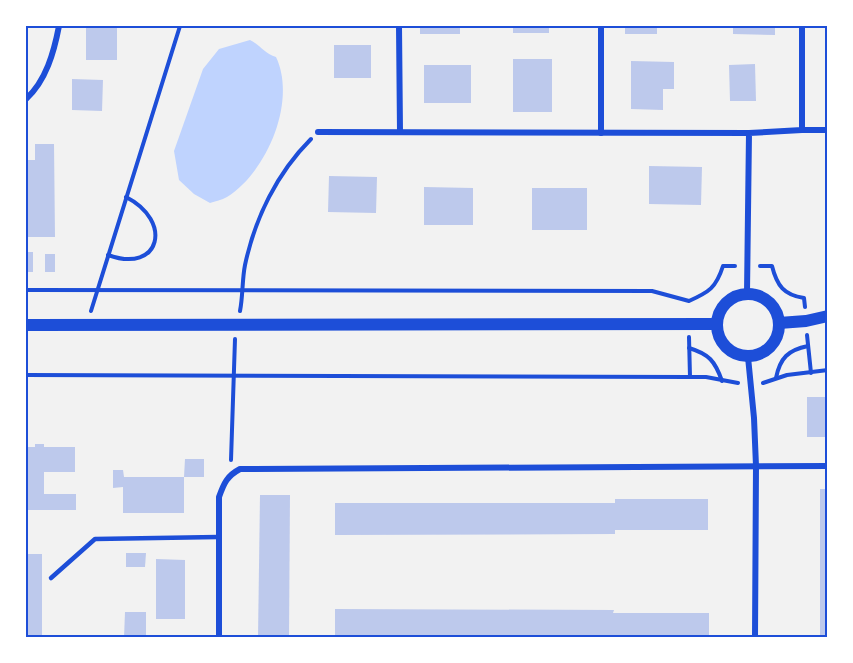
<svg xmlns="http://www.w3.org/2000/svg" width="853" height="663" font-family="Montserrat,sans-serif">
	<style>
		.water { fill: #bfd3fe }
		.building { fill: #bdc9ec }
		.lines { fill: none; stroke-linecap: round; stroke-linejoin: round }
		.path { stroke: #1d4ed8; stroke-width: 4 }
		.service { stroke: #1d4ed8; stroke-width: 4.5 }
		.minor { stroke: #1d4ed8; stroke-width: 6 }
		.secondary { stroke: #1d4ed8; stroke-width: 12 }
		.neatline { fill: none; stroke: #1d4ed8; stroke-width: 2 }
	</style>
	<rect width="100%" height="100%" fill="#f2f2f2"/>
	<path class="water" d="M 250,40 C 260,45 265,54 276,57 C 297,101 267,172 227,197 C 222,200 215,201 210,203 L 194,194 L 179,180 L 174,151 L 203,69 L 219,49 Z"/>
	<g class="building">
		<rect x="420" y="26" width="40" height="8"/>
		<rect x="513" y="26" width="36" height="7"/>
		<rect x="625" y="26" width="32" height="8"/>
		<path d="M 733,26 L 775,26 L 775,35 L 733,34 Z"/>
		<path d="M 86,27 L 117,28 L 117,60 L 86,60 Z"/>
		<rect x="334" y="45" width="37" height="33"/>
		<rect x="513" y="59" width="39" height="53"/>
		<path d="M 631,61 L 674,62 L 674,89 L 663,89 L 663,110 L 631,109 Z"/>
		<path d="M 755,64 L 756,101 L 730,101 L 729,65 Z"/>
		<rect x="424" y="65" width="47" height="38"/>
		<path d="M 72,79 L 103,80 L 102,111 L 72,110 Z"/>
		<path d="M 35,144 L 54,144 L 55,237 L 26,237 L 26,160 L 35,160 Z"/>
		<path d="M 649,166 L 702,167 L 701,205 L 649,204 Z"/>
		<path d="M 329,176 L 377,177 L 376,213 L 328,212 Z"/>
		<path d="M 424,187 L 473,188 L 473,225 L 424,225 Z"/>
		<rect x="532" y="188" width="55" height="42"/>
		<rect x="26" y="252" width="7" height="20"/>
		<rect x="45" y="254" width="10" height="18"/>
		<rect x="807" y="397" width="21" height="40"/>
		<path d="M 35,444 L 44,444 L 44,447 L 75,447 L 75,472 L 44,472 L 44,494 L 76,494 L 76,510 L 26,510 L 26,447 L 35,447 Z"/>
		<path d="M 185,459 L 204,459 L 204,477 L 184,477 Z"/>
		<path d="M 113,470 L 123,470 L 124,477 L 184,477 L 184,513 L 123,513 L 123,487 L 113,488 Z"/>
		<rect x="820" y="489" width="8" height="149"/>
		<path d="M 260,495 L 290,495 L 289,638 L 258,638 Z"/>
		<path d="M 615,499 L 708,499 L 708,530 L 615,530 L 615,534 L 335,535 L 335,503 L 615,503 Z"/>
		<path d="M 126,553 L 146,553 L 145,567 L 126,567 Z"/>
		<rect x="26" y="554" width="16" height="84"/>
		<path d="M 156,559 L 185,560 L 185,619 L 156,619 Z"/>
		<path d="M 335,609 L 614,610 L 613,613 L 709,613 L 709,638 L 335,638 Z"/>
		<path d="M 125,612 L 146,612 L 146,638 L 124,638 Z"/>
	</g>
	<g class="lines">
		<g class="path">
			<path d="M 108,255 C 161,274 173,221 126,197"/>
			<path d="M 760,266 L 772,266 C 777,286 784,295 804,298 L 805,307"/>
			<path d="M 26,290 L 652,291 L 689,301 C 709,292 716,288 723,266 L 735,266"/>
			<path d="M 91,311 L 180,26"/>
			<path d="M 240,311 C 243,296 242,280 245,265 C 255,218 277,173 311,139"/>
			<path d="M 807,335 L 811,373"/>
			<path d="M 689,337 L 690,377"/>
			<path d="M 689,348 C 709,354 715,361 722,381"/>
			<path d="M 26,375 L 690,377 L 706,377 L 738,383"/>
			<path d="M 776,378 C 780,358 788,350 808,346"/>
			<path d="M 763,383 L 787,375 L 828,370"/>
			<path d="M 231,460 L 235,339"/>
		</g>
		<path class="service" d="M 51,578 L 95,539 L 218,537"/>
		<g class="minor">
			<path d="M 399,26 L 400,132"/>
			<path d="M 26,99 C 46,81 54,52 59,26"/>
			<path d="M 802,130 L 828,130"/>
			<path d="M 318,132 L 749,133"/>
			<path d="M 601,133 L 601,26"/>
			<path d="M 747,293 L 749,133 L 802,130 L 802,26"/>
			<path d="M 748,357 L 754,418 L 756,466 L 755,638"/>
			<path d="M 219,638 L 219,497 C 224,483 227,476 240,469 L 828,466"/>
		</g>
		<g class="secondary">
			<circle cx="748" cy="325" r="31"/>
			<path d="M 779,323 L 806,321 L 828,316"/>
			<path d="M 26,325 L 716,324"/>
		</g>
	</g>
	<rect width="853" height="663" fill="none" stroke="#ffffff" stroke-width="54"/>
	<rect x="27" y="27" width="799" height="609" class="neatline"/>
</svg>
